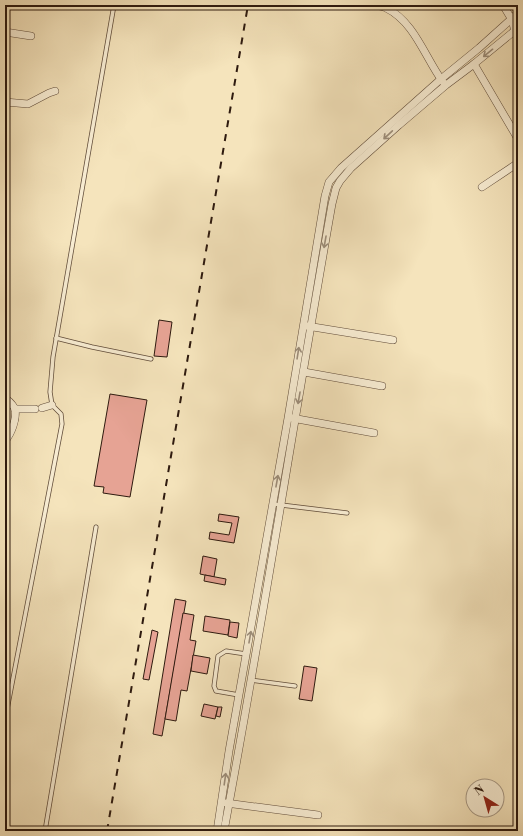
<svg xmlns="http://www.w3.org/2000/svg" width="523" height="836" font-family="'Libre Bodoni',serif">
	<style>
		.building { fill: #e6a394; stroke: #2e1a0f }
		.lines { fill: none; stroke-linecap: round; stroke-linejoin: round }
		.lane-casing { stroke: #604c3a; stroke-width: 5 }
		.street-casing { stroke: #604c3a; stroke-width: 8 }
		.lane { stroke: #f8edd3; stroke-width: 3.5 }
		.street { stroke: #f8edd3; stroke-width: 7 }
		.rail { stroke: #2e1a0f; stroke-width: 2; stroke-dasharray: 7 7; stroke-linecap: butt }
		.oneway { stroke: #9d8e7b }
	</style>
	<rect width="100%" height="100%" fill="#f5e4bc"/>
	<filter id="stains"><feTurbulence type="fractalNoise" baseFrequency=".005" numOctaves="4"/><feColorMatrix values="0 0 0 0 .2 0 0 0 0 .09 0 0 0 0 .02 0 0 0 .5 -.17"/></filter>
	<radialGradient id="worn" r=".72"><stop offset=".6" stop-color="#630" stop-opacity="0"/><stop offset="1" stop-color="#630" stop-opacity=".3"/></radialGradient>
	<g class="building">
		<path d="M 159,320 L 172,322 L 167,357 L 154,356 Z"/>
		<path d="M 110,394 L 147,400 L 130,497 L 103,493 L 104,487 L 94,486 Z"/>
		<path d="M 219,514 L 239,517 L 234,543 L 209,539 L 210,532 L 229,535 L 232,523 L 218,521 Z"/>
		<path d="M 203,556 L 217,559 L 214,577 L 200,574 Z"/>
		<path d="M 205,575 L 226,579 L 225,585 L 204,581 Z"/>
		<path d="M 175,599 L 186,601 L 162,736 L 153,734 Z"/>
		<path d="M 183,613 L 194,615 L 190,640 L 196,641 L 187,691 L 181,690 L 176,721 L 165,719 Z"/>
		<path d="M 205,616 L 230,620 L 228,635 L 203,631 Z"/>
		<path d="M 230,622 L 239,623 L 237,638 L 228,636 Z"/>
		<path d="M 152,630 L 158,632 L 149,680 L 143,679 Z"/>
		<path d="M 193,655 L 210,658 L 207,674 L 191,671 Z"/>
		<path d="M 304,666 L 317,668 L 312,701 L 299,699 Z"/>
		<path d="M 204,704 L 218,707 L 215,719 L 201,716 Z"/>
		<path d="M 218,707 L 222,707 L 220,717 L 216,716 Z"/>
	</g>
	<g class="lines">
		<g class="lane-casing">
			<g id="lane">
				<path d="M 56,338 L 92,347 L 151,359"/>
				<path d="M 273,504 L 347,513"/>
				<path d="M 251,680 L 295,686"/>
				<path d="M 239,695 L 216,691 L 214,686 L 218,656 L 226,651 L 246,654"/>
				<path d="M 5,720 L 62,424 L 61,414 L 52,405 L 50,392 L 53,357 L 114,5"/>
				<path d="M 45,831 L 96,527"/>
			</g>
		</g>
		<g class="street-casing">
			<g id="street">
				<path d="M 374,5 C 378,6 383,6 386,8 C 415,22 425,58 443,82"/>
				<path d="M 503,5 L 512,20 L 515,31 L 518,36"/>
				<path d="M 5,32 L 31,36"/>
				<path d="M 474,64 L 518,139"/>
				<path d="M 5,102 L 28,104 L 49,93 L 55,91"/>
				<path d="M 482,187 L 518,163"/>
				<path d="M 307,326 L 393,340"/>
				<path d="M 304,372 L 382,386"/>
				<path d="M 5,398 C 9,401 14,405 15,410 C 17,419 11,434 5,441"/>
				<path d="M 42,408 L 52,405"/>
				<path d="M 15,409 L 35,409"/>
				<path d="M 292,418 L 374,433"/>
				<path d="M 226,803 L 318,815"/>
				<path d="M 217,831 L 229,751 L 288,418 L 325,196 L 329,182 L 341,168 L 441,79 L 479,48 L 518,13"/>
				<path d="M 224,831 C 263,622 295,413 332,204 L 336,188 L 340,181 L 351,168 L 399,125 L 446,85 L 474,64 L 518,28"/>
			</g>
		</g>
		<use href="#lane" class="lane"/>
		<use href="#street" class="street"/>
		<path class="rail" d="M 107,831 L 248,5"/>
	</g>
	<defs><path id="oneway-shaft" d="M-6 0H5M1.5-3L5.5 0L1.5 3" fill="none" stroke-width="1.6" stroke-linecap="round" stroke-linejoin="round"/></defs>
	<g class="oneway">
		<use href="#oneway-shaft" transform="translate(488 53) rotate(141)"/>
		<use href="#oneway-shaft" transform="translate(388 135) rotate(137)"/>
		<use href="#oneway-shaft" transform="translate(325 242) rotate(100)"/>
		<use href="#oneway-shaft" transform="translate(298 353) rotate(-81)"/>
		<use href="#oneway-shaft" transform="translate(299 398) rotate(100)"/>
		<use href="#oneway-shaft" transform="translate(277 481) rotate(-80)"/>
		<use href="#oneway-shaft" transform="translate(250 637) rotate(-80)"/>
		<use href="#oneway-shaft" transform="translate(225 779) rotate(-82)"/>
	</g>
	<rect width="523" height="836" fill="none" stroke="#f5e4bc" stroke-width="20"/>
	<rect x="6" y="6" width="511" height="824" fill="none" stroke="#2e1a0f" stroke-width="2"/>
	<rect x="10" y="10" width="503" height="816" fill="none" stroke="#2e1a0f"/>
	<g transform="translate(485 798) rotate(323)"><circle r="19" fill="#f8edd3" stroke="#a79985"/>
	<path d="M0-3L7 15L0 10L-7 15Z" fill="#8f2418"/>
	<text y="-6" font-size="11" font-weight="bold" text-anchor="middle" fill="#2e1a0f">N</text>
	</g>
	<rect width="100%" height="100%" filter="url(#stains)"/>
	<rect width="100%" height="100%" fill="url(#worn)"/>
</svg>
